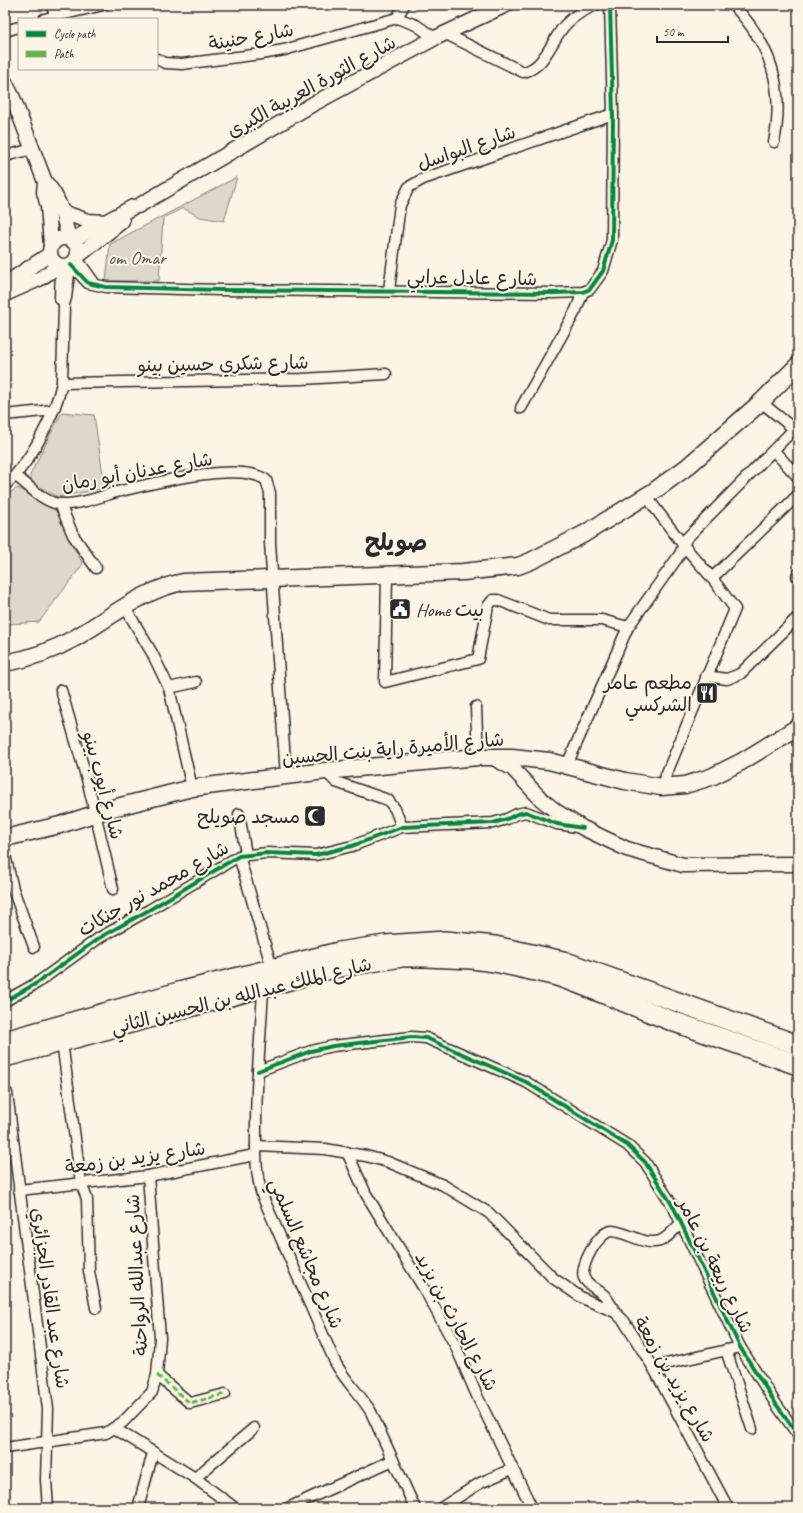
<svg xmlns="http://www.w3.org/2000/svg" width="803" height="1513" font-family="Caveat,'Playpen Sans Arabic',sans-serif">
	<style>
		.green { fill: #ded8ca; stroke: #84827a }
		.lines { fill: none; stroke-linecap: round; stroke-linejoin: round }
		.street-casing { stroke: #2b2b2b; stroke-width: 13 }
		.secondary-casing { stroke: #2b2b2b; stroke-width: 17 }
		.primary-casing { stroke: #2b2b2b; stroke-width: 19 }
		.highway-casing { stroke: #2b2b2b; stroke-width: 22 }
		.street { stroke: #fcf5e5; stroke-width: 10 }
		.secondary { stroke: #fcf5e5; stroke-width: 14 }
		.primary { stroke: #fcf5e5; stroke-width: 16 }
		.highway { stroke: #fcf5e5; stroke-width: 19 }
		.quiet { stroke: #58b947; stroke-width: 3; stroke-dasharray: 6 3; stroke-linecap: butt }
		.cycleway-casing { stroke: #fcf5e5; stroke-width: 6 }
		.cycleway { stroke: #00873e; stroke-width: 4 }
		.labels { text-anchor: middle; stroke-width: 4; stroke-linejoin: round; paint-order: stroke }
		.street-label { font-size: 19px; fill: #2b2b2b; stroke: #fcf5e5 }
		.park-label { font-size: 19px; fill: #585653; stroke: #fcf5e5 }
		.poi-label { font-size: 19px; fill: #2b2b2b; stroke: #fcf5e5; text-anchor: end }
		.district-label { font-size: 23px; font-weight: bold; fill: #2b2b2b; stroke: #fcf5e5 }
	</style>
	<rect width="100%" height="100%" fill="#fcf5e5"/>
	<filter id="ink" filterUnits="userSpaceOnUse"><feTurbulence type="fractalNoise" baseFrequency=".025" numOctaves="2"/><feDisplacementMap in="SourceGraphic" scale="8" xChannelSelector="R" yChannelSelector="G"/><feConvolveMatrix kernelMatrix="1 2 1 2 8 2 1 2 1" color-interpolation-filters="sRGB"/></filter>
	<g filter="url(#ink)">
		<g class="green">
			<path d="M 237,177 L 224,221 L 200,217 L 183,208 L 163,218 L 159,281 L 106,281 L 110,244 Z"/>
			<path d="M 62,412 L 94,415 L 105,488 L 58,497 L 32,483 L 30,475 Z"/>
			<path d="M 18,488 L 60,513 L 70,541 L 83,564 L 39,622 L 10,624 L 5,624 L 5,495 Z"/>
		</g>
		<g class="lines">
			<g class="street-casing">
				<g id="street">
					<path d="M 51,5 L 56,15"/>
					<path d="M 733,5 C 771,44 785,88 774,142"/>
					<path d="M 397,18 L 404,5"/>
					<path d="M 44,19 L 103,5"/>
					<path d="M 5,31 L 19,27"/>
					<path d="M 446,34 L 523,72 C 546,68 552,37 567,23 C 575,15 586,9 596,5"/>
					<path d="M 157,59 L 165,63 L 182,64 L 261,54 L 284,50 L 397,18 L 416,25 L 435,38"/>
					<path d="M 5,156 L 33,149"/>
					<path d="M 77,259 L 93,281"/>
					<path d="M 71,265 L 88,283 L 106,287 L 221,290 L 554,293 L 583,292 L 590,289 L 603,271 L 612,240 L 613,114 L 610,5"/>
					<path d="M 389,290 L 400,205 L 409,187 L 423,179 L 613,114"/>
					<path d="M 60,299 L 61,267"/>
					<path d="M 62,383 L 302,379 L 386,374"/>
					<path d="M 761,402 L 794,429"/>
					<path d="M 521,408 L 576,310 L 583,292"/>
					<path d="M 5,415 L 53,410"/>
					<path d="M 774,451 L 798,477"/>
					<path d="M 16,476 C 28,485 43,502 59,504 C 77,505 97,498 113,493 C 145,485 239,460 266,480 L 270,493 L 270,543 L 286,776"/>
					<path d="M 5,485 C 30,464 55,415 62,383 L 64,304 L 66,298 L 70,266"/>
					<path d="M 646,496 L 684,546 L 712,578 L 735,609 L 661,787"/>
					<path d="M 60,504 L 73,535 L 96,568"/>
					<path d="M 387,576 L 385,682 L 478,659 L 488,606 L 493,600 L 498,600 L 549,620 L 602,620 L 628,627"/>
					<path d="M 797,576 L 798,574"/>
					<path d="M 712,578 L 798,495"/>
					<path d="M 125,607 L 152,653 L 169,688 L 192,788"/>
					<path d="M 706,676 L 727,679 L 740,674 L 798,617"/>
					<path d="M 169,688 L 196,682"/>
					<path d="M 61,690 L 88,783 L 113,889"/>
					<path d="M 476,707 L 478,757"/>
					<path d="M 567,765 L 628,627 L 680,554 L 686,539 L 798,425"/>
					<path d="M 325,771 L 336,782 L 388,800 L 395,809 L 402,827"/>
					<path d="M 239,814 L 246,854"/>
					<path d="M 5,855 L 13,889 L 34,947"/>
					<path d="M 239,856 L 272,968"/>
					<path d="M 263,988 C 261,1034 256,1080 256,1126 C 256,1150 255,1172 262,1195 L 335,1362 C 345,1381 360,1394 371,1412 L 415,1508"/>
					<path d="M 5,1001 L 37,983 L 99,938 L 149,910 L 239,856 L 267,853 L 316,855 L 352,846 L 402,827 L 493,823 L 507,819 L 517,814 L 526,812 L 557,824 L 577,827"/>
					<path d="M 62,1042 L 81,1183 L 87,1199 L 89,1271 L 96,1308"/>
					<path d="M 258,1071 L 311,1051 L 333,1046 L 411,1037 L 426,1038 L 526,1082 L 627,1145 L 645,1162 L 674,1208 L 740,1347 L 776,1404 L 798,1435"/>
					<path d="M 7,1093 L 48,1409 L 46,1480 L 48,1508"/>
					<path d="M 256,1146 L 325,1149 L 366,1156 L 388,1162 L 443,1185 L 489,1213 L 553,1278 L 582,1298 L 615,1312 L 624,1321 L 653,1367 L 728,1508"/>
					<path d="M 347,1152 L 366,1194 L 426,1292 L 456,1347 L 478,1398 L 532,1508"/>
					<path d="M 19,1190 L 148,1176 L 255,1155"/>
					<path d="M 615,1312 C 612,1307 609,1301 605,1296 C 599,1290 588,1286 584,1278 C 579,1266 599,1231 612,1231 C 628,1232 644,1246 660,1241 C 668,1238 675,1229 681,1223"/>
					<path d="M 726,1350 L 752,1429"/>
					<path d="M 653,1367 L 740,1347"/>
					<path d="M 157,1375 L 190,1403 L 225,1394"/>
					<path d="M 114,1428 L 195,1478 L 235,1508"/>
					<path d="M 5,1448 L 106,1433 L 123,1422 L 152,1392 L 157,1375 L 160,1338 L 148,1176"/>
					<path d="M 195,1478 L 254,1428"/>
					<path d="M 138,1508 L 153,1453"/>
					<path d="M 288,1508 L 393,1460"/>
					<path d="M 441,1508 L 480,1483 L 512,1469"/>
				</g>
			</g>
			<g class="secondary-casing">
				<g id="secondary">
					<path d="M 5,82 L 13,98 L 45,182 L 44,192 L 48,206 L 51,246"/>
					<path d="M 45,182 C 60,197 64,219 69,239"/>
					<path d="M 62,212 L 88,221 L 106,222"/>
					<circle cx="64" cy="252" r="14"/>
					<path d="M 72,240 L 133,207 L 138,206 L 313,104 L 435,38 L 506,5"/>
					<path d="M 78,256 L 122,221"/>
					<path d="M 5,284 L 50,254"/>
					<path d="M 5,294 L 39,279 L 59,266"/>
					<path d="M 492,757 L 512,768 L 541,799 L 557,812 L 583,828 L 627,849 L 683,865 L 798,864"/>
				</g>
			</g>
			<g class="primary-casing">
				<g id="primary">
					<path d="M 5,663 C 28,659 54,650 75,638 C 110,618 142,590 183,582 L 463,572 L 518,566 L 531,561 L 584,534 L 654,491 L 687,467 L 761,402 L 798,365"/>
					<path d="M 5,838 L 60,825 L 113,808 L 192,788 L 325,771 L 478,757 L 512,757 L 549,761 L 625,781 L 661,787 L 685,785 L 711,777 L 741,762 L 798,727"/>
				</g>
			</g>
			<g class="highway-casing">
				<g id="highway">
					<path d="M 5,1041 L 179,992 L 339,952 L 385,945 L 445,941 L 495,946 L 563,961 L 798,1045"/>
					<path d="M 5,1057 L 334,968 L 402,957 L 426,957 L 472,959 L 495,962 L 557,976 L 577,983 L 672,1021 L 798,1065"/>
				</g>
			</g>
			<use href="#street" class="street"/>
			<use href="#secondary" class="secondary"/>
			<use href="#primary" class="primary"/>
			<use href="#highway" class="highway"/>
			<g class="quiet">
				<path d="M 157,1375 L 190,1403 L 225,1394"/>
				<path d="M 297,1504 L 299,1508"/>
			</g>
			<g class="cycleway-casing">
				<g id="cycleway">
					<path d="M 71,265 L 88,283 L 106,287 L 221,290 L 554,293 L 583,292 L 590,289 L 603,271 L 612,240 L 613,114 L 610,5"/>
					<path d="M 5,1001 L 37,983 L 99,938 L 149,910 L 239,856 L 267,853 L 316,855 L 352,846 L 402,827 L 493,823 L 507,819 L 517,814 L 526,812 L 557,824 L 583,828"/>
					<path d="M 258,1071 L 311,1051 L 333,1046 L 411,1037 L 426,1038 L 526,1082 L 627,1145 L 645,1162 L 674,1208 L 740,1347 L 776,1404 L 798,1435"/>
				</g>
			</g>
			<use href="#cycleway" class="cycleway"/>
		</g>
	</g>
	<defs>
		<g id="civic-square" transform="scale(1.15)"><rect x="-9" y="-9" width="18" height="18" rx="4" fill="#2b2b2b" stroke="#fcf5e5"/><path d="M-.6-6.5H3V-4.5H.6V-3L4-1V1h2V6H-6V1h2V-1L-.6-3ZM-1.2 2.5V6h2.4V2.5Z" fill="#fff"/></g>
		<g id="restaurant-square" transform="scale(1.15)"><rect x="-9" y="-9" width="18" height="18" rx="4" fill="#2b2b2b" stroke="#fcf5e5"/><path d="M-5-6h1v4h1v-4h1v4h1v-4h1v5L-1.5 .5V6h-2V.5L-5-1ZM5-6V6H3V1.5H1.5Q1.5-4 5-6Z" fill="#fff"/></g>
		<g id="mosque-square" transform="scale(1.15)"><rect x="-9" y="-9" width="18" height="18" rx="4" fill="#2b2b2b" stroke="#fcf5e5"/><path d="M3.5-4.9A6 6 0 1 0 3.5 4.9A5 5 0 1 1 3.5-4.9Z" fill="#fff"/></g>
	</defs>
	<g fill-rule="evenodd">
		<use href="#civic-square" x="400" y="609"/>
		<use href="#restaurant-square" x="707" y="693"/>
		<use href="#mosque-square" x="315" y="816"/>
	</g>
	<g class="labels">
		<g class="street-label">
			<text transform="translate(251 36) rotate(-10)" y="7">شارع حنينة</text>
			<text transform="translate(311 86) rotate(-29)" y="7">شارع الثورة العربية الكبرى</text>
			<text transform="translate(466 147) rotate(-19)" y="7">شارع البواسل</text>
			<text transform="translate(472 277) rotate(1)" y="7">شارع عادل عرابي</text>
			<text transform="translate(223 363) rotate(-1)" y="7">شارع شكري حسين بينو</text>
			<text transform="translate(137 471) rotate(-10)" y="7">شارع عدنان أبو رمان</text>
			<text transform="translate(393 748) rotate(-5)" y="7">شارع الأميرة راية بنت الحسين</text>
			<text transform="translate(104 785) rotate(75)" y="7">شارع أيوب بينو</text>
			<text transform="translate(153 888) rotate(-30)" y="7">شارع محمد نور جنكات</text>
			<text transform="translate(241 995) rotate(-14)" y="7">شارع الملك عبدالله بن الحسين الثاني</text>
			<text transform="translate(135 1157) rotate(-8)" y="7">شارع يزيد بن زمعة</text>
			<text transform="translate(307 1253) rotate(67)" y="7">شارع مجاشع السلمي</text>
			<text transform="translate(716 1265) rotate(64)" y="7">شارع ربيعة بن عامر</text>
			<text transform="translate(136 1275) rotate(-93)" y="7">شارع عبدالله الرواحنة</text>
			<text transform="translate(51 1298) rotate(82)" y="7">شارع عبد القادر الجزائري</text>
			<text transform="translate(457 1321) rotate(62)" y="7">شارع الحارث بن يزيد</text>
			<text transform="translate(675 1379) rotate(60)" y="7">شارع يزيد بن زمعة</text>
		</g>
		<g class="park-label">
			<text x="137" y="264">om Omar</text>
		</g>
		<g class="poi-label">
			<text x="416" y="616" text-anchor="start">Home بيت</text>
			<text x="692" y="689">مطعم عامر<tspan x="692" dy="22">الشركسي</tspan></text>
			<text x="300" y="823">مسجد صويلح</text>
		</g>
		<g class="district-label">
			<text x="396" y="550">صويلح</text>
		</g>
	</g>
	<rect width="803" height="1513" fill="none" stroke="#fcf5e5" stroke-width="20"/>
	<rect x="10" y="10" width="783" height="1493" fill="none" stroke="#2b2b2b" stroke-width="1.5" filter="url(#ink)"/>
	<rect x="18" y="18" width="140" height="52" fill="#fcf5e5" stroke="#a8a49b"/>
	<rect x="26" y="31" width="20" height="6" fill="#00873e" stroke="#a8a49b"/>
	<text x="54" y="38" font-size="12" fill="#2b2b2b">Cycle path</text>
	<rect x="26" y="51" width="20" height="6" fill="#58b947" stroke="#a8a49b"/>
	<text x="54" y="58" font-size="12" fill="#2b2b2b">Path</text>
	<path d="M657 36v6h71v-6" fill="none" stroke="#2b2b2b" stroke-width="2"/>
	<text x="663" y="36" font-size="12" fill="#2b2b2b" stroke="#fcf5e5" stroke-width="3" paint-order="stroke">50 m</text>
</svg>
